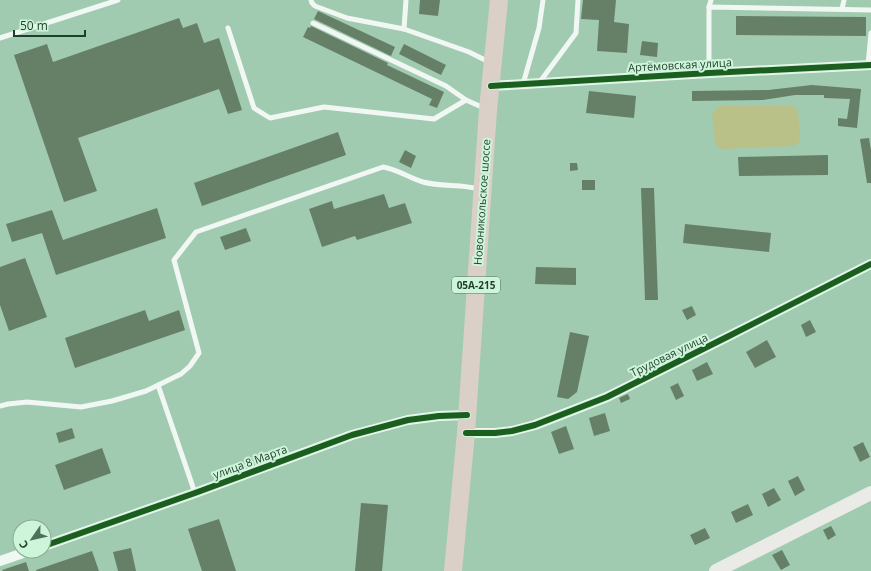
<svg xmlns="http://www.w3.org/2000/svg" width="871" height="571" font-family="'Open Sans',sans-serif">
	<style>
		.green { fill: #b9c188 }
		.building { fill: #658067 }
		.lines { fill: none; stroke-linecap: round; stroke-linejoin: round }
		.lane { stroke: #f1f7f3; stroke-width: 5 }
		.street { stroke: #f1f7f3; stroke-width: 10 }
		.secondary { stroke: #eaebe6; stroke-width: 14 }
		.highway { stroke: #dad0c8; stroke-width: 18 }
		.cycleway-casing { stroke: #cef4da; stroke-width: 8 }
		.cycleway { stroke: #1b5e20; stroke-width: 6 }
		.labels { text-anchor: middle; stroke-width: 4; stroke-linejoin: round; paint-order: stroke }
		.shield { fill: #cef4da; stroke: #537560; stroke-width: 1 }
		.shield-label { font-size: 10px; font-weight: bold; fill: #1e3f2b }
		.street-label { font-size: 11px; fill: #1e3f2b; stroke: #cef4da }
	</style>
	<rect width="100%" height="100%" fill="#a0cbb0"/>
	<path class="green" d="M 719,106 L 792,106 L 798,110 L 800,140 L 795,146 L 720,149 L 715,145 L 712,114 Z"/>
	<g class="building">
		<path d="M 420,0 L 440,0 L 438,16 L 419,14 Z"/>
		<path d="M 583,0 L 616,0 L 614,22 L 629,24 L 627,53 L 597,51 L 599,20 L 581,19 Z"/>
		<path d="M 318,11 L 395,47 L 391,56 L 314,19 Z"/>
		<path d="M 736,16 L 866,17 L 866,36 L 736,35 Z"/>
		<path d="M 179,18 L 183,28 L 197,23 L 204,43 L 219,38 L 242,110 L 228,114 L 219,89 L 78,138 L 97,191 L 64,202 L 14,55 L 47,44 L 53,62 Z"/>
		<path d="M 311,26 L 388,63 L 387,65 L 444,92 L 437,108 L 429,105 L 432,99 L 303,37 L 308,27 L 310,28 Z"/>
		<path d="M 642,41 L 658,43 L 657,57 L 640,55 Z"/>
		<path d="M 404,44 L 446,65 L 441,75 L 399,54 Z"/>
		<path d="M 812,85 L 861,89 L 857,128 L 838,126 L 838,118 L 847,119 L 850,99 L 824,98 L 824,95 L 795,95 L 763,100 L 692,101 L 692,91 L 768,90 Z"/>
		<path d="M 589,91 L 636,96 L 634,118 L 586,113 Z"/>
		<path d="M 338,132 L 346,155 L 202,206 L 194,183 Z"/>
		<path d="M 869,138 L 871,150 L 871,183 L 867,183 L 860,139 Z"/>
		<path d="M 405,150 L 416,156 L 411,168 L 399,162 Z"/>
		<path d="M 828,155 L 828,175 L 739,176 L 738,157 Z"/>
		<path d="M 570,163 L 577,163 L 578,170 L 570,171 Z"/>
		<rect x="582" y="180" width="13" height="10"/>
		<path d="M 641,188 L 654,188 L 658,300 L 645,300 Z"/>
		<path d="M 384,194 L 389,208 L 405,203 L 412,223 L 357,240 L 355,236 L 322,247 L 309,209 L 332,201 L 334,209 Z"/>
		<path d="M 157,208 L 166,238 L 56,275 L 42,233 L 12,242 L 6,224 L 52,210 L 63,240 Z"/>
		<path d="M 685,224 L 771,233 L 769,252 L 683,243 Z"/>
		<path d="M 246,228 L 251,241 L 225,250 L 220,237 Z"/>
		<path d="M 25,258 L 47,317 L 9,331 L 0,305 L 0,267 Z"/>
		<path d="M 536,267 L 576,268 L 576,285 L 535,284 Z"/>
		<path d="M 692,306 L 696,315 L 687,320 L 682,310 Z"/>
		<path d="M 145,310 L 149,321 L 179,310 L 185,330 L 75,368 L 65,338 Z"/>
		<path d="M 810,320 L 816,332 L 806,337 L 801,325 Z"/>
		<path d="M 570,332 L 589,336 L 577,392 L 568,399 L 557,397 Z"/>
		<path d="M 767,340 L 776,357 L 755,368 L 746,352 Z"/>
		<path d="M 707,362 L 713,374 L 697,381 L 692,370 Z"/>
		<path d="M 678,383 L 684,396 L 676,400 L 670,387 Z"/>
		<path d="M 628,394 L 630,399 L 621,403 L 619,398 Z"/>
		<path d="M 605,413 L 610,431 L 594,436 L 589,418 Z"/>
		<path d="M 566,426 L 574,449 L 559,454 L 551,432 Z"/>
		<path d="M 72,428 L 75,438 L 59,443 L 56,433 Z"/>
		<path d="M 863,442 L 870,457 L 860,462 L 853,447 Z"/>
		<path d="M 102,448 L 111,473 L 64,490 L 55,465 Z"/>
		<path d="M 798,476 L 805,490 L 795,496 L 788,481 Z"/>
		<path d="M 774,488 L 781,500 L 768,507 L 762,494 Z"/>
		<path d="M 361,503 L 388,505 L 382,571 L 355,571 Z"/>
		<path d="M 748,504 L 753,515 L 736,523 L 731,512 Z"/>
		<path d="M 219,519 L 236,571 L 202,571 L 188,529 Z"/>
		<path d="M 831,526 L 836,535 L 828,540 L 823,530 Z"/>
		<path d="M 705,528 L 710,538 L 695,545 L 690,535 Z"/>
		<path d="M 131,548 L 136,571 L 118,571 L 113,552 Z"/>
		<path d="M 782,550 L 790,565 L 781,570 L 772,555 Z"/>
		<path d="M 92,551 L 99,571 L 36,571 L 36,570 Z"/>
		<path d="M 26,562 L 29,571 L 3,571 L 2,570 Z"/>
	</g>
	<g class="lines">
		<g class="lane">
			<path d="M 311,0 L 312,3 L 315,6 L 347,18 L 404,29 L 469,52 L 489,62"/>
			<path d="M 709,7 L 711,0"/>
			<path d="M 842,9 L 844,0"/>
			<path d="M 313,23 L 446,86 L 466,100"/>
			<path d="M 228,28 L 254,108 L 270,118 L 324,107 L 434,119 L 466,100 L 484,108"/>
			<path d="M 404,29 L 406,0"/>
			<path d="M 0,38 L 118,0"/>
			<path d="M 868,65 L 871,33"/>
			<path d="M 709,73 L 709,7 L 871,10"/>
			<path d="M 539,83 L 576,33 L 578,0"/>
			<path d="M 523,84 L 539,28 L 543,0"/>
			<path d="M 158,385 L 195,493"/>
			<path d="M 0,406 L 8,404 L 27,402 L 81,407 L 112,401 L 146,391 L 181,374 L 190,366 L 199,353 L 174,260 L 196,232 L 383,167 C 397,169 409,178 423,182 C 441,187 461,184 479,189"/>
		</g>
		<g class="street">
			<path d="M 491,86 L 709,73 L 871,65"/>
			<path d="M 466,433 L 495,433 L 512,431 L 535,425 L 607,397 L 727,337 L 871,264"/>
			<path d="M 44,546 L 195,493 L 352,435 L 408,420 L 439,416 L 467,415"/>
			<path d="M 0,561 L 29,551"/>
		</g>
		<path class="secondary" d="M 716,571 L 871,493"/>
		<path class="highway" d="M 453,571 L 466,433 L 488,110 L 499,0"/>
		<g class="cycleway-casing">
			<g id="cycleway">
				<path d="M 491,86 L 709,73 L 871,65"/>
				<path d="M 466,433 L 495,433 L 512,431 L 535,425 L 607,397 L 727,337 L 871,264"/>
				<path d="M 44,546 L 195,493 L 352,435 L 408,420 L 439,416 L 467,415"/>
			</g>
		</g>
		<use href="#cycleway" class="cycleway"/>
	</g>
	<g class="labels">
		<rect class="shield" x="452" y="277" width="48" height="16" rx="3"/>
		<g class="shield-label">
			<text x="476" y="289">05А-215</text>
		</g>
		<g class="street-label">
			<text transform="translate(680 65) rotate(-3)" y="4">Артёмовская улица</text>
			<text transform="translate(482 202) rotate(-86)" y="4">Новоникольское шоссе</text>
			<text transform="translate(669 355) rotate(-26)" y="4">Трудовая улица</text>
			<text transform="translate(250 462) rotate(-20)" y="4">улица 8 Марта</text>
		</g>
	</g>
	<g transform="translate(32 539) rotate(236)"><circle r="19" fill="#cef4da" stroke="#88ac94"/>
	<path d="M0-3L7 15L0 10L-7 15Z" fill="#4c705a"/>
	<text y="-6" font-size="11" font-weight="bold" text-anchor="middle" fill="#1e3f2b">С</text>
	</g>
	<path d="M14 30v6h71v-6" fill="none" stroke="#1e3f2b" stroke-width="2"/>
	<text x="20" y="30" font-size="12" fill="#1e3f2b" stroke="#cef4da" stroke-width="3" paint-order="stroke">50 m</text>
</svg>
